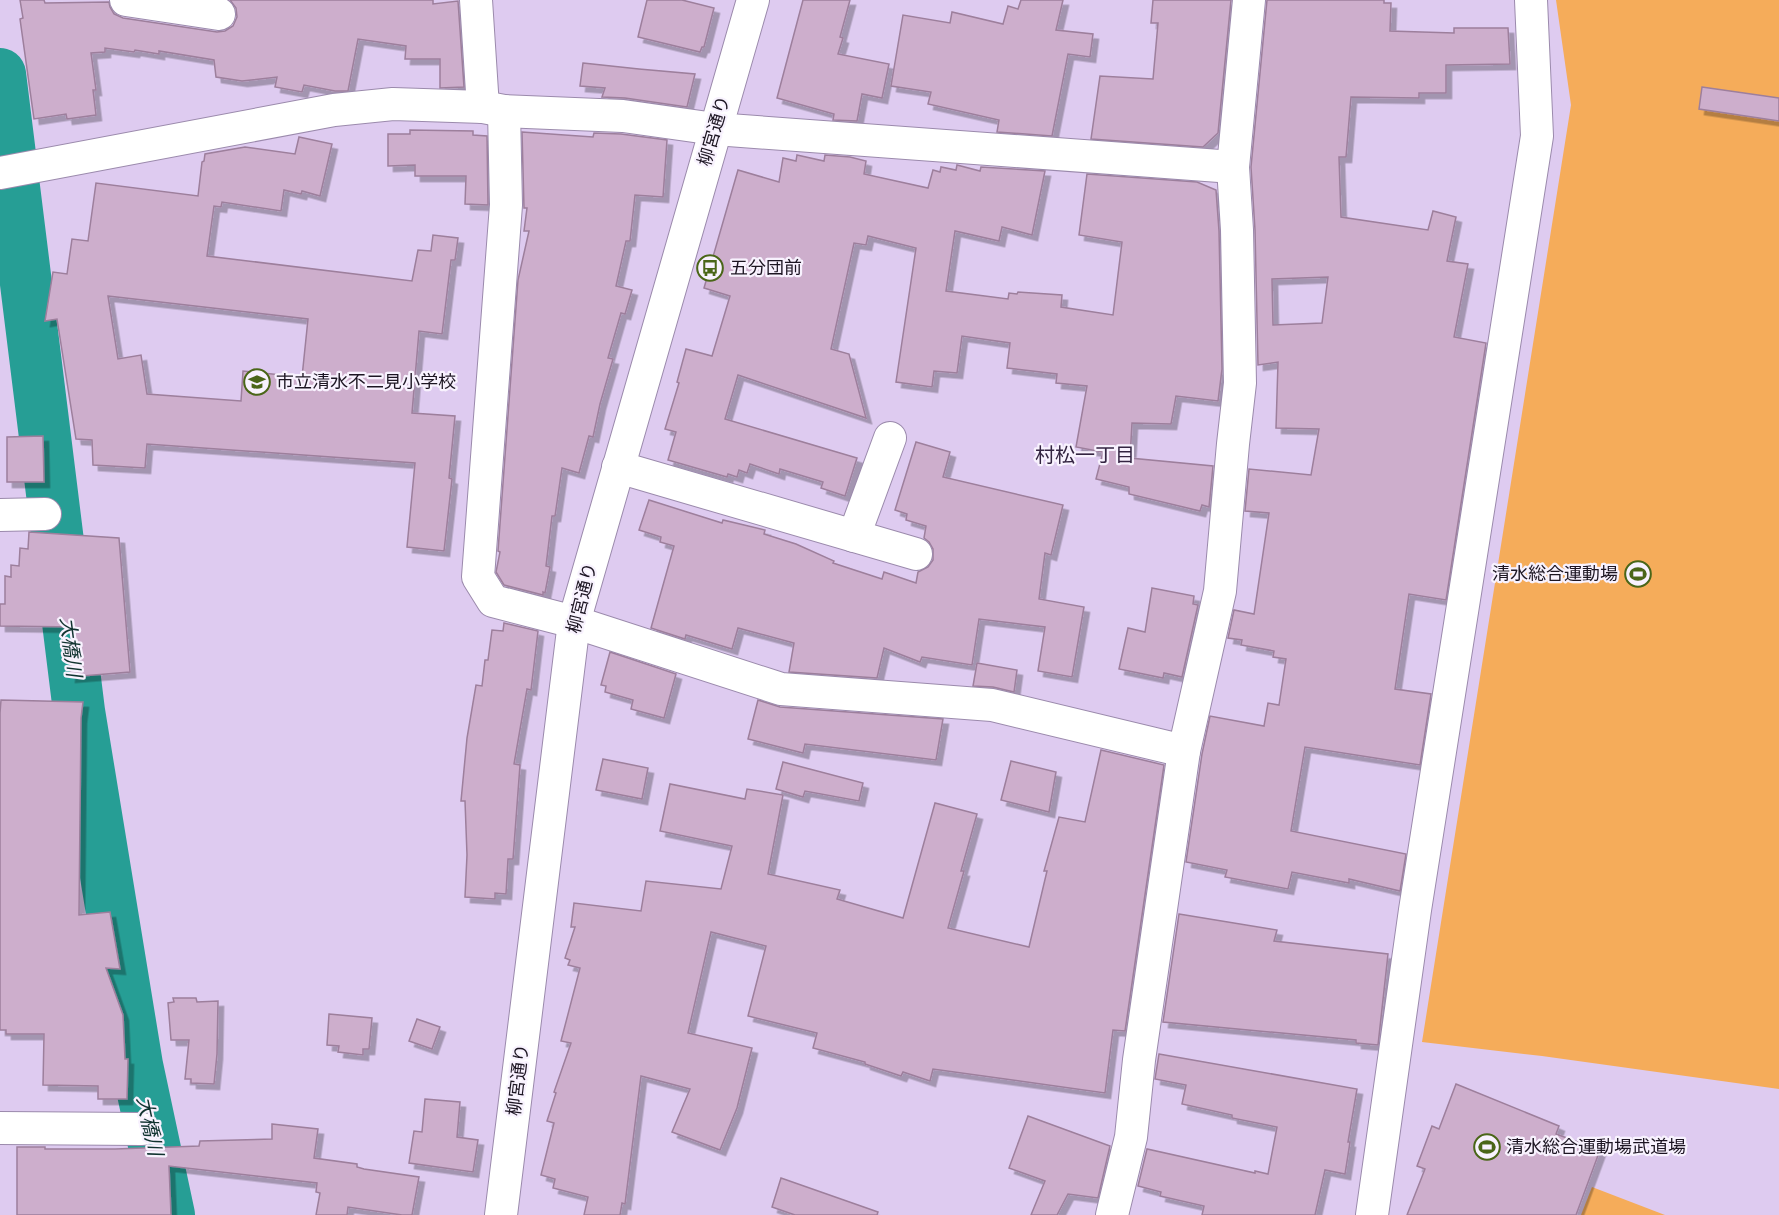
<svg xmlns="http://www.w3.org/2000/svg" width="1779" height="1215" font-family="Poppins,'Noto Sans JP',sans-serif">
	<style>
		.green { fill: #f5ac5a }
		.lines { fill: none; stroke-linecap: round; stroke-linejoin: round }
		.river { stroke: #269e95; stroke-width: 52 }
		.building { fill: #cdaecc; stroke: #9d7f9c; stroke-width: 1.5; fill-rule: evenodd; filter: url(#shadow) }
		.minor-casing { stroke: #9b8aac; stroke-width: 34 }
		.minor { stroke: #fff; stroke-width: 32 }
		.labels { text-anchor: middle; stroke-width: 4.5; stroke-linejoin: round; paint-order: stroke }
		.street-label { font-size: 18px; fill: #1c1522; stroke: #f8f2fe }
		.poi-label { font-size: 18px; fill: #1c1522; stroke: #f8f2fe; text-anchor: start }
		.neighbourhood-label { font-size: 20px; fill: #332441; stroke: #f8f2fe }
		.water-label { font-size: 20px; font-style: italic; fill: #113330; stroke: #f8f2fe }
	</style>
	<defs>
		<filter id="shadow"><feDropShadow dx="5.5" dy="5.5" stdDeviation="0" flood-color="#0004"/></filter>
	</defs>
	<rect width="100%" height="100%" fill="#decbf0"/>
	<g class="green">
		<path d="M 1556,0 L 1779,0 L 1779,1089 L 1542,1056 L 1422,1042 L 1571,105 Z"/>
		<path d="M 1592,1187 L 1665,1215 L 1581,1215 Z"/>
	</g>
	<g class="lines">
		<path class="river" d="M 0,74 L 79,711 L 137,1065 L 169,1215"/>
	</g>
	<g class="building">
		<path d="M 20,0 L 44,0 L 45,3 L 109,2 L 110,7 L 114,14 L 123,18 L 217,32 L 225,31 L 233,26 L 237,17 L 236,8 L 230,0 L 433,0 L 433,4 L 458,1 L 464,87 L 440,88 L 440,59 L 405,59 L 406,46 L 358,39 L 348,91 L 335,91 L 304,85 L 302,92 L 275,87 L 277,77 L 242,81 L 216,77 L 214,60 L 159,51 L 159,54 L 135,50 L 134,52 L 105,48 L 105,52 L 91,53 L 96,90 L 93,90 L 96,115 L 67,119 L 66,114 L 34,119 L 20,19 L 23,18 Z"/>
		<path d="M 647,0 L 682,0 L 714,8 L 704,47 L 702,47 L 700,52 L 638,37 Z"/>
		<path d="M 803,0 L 850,0 L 840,37 L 843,38 L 838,54 L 889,64 L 882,98 L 862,94 L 857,121 L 833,120 L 834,114 L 777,98 Z"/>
		<path d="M 1021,0 L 1063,0 L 1056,30 L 1093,34 L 1090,57 L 1068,54 L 1052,136 L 997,132 L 999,120 L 928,104 L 931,92 L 891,86 L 903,15 L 950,23 L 952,12 L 1003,24 L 1008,6 L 1018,9 Z"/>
		<path d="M 1153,0 L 1231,0 L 1218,133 L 1203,147 L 1091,139 L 1100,76 L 1153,79 L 1158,23 L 1151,23 Z"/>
		<path d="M 1267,0 L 1384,0 L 1384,3 L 1391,3 L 1390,31 L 1454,33 L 1454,28 L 1508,28 L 1510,64 L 1446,65 L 1446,93 L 1419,93 L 1419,98 L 1351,97 L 1346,157 L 1339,157 L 1341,217 L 1428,230 L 1433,211 L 1456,217 L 1447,261 L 1468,264 L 1454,337 L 1486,343 L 1446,600 L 1409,594 L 1395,689 L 1431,694 L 1420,765 L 1305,747 L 1291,831 L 1406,854 L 1400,891 L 1349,879 L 1349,883 L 1292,872 L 1288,889 L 1225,877 L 1227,870 L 1186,862 L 1202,754 L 1210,716 L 1264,726 L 1268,703 L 1279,705 L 1286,659 L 1273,657 L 1274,651 L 1241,645 L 1242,640 L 1228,638 L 1234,610 L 1254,614 L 1269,513 L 1245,511 L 1249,469 L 1311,475 L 1319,429 L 1276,428 L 1278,362 L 1258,365 L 1255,230 L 1251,167 ZM 1328,277 L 1322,323 L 1273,325 L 1272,279 Z"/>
		<path d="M 583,63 L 639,69 L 695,74 L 687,107 L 625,98 L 602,97 L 605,88 L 580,86 Z"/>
		<path d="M 1702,87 L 1779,98 L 1779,121 L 1699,109 Z"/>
		<path d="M 410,130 L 473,131 L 473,135 L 487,136 L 488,205 L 465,204 L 466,176 L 415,176 L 415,165 L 388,166 L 388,134 L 410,134 Z"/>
		<path d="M 522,132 L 593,137 L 594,133 L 621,134 L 667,140 L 663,197 L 635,195 L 630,241 L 626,241 L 616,286 L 632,290 L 625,314 L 621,313 L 608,358 L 613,359 L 600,404 L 593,437 L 589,436 L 579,473 L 562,468 L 555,516 L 552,516 L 546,566 L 550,567 L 545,593 L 543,592 L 543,595 L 504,585 L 496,572 L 500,552 L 498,551 L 518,280 L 529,231 L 524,231 L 527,208 L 524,208 Z"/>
		<path d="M 299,137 L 332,144 L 320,196 L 302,191 L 301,194 L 284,190 L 281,211 L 222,202 L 221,207 L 214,206 L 207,256 L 412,281 L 418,250 L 431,251 L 433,235 L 458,238 L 455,260 L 451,260 L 442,334 L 419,331 L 412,413 L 455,416 L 449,478 L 452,479 L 444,551 L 407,547 L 415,463 L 147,444 L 145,468 L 93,465 L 92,440 L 76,439 L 57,319 L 45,321 L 53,272 L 67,274 L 72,239 L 88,241 L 96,183 L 198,196 L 202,162 L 204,161 L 205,154 L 245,147 L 295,154 ZM 108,296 L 308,319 L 302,377 L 243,371 L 241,401 L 147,394 L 141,355 L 118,359 Z"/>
		<path d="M 797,155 L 824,161 L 825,155 L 850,157 L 866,161 L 864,174 L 928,188 L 933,170 L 940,172 L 941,167 L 956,170 L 957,165 L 980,171 L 981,167 L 1045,171 L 1032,235 L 1002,227 L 999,241 L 955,231 L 946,291 L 1008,299 L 1009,293 L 1017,294 L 1018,292 L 1062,295 L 1061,307 L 1113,315 L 1122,242 L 1079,235 L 1087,174 L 1197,182 L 1216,190 L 1219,231 L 1222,369 L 1218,401 L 1176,396 L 1171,424 L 1132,423 L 1130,458 L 1213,466 L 1209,507 L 1202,505 L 1200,511 L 1129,494 L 1129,487 L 1096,479 L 1103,452 L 1076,447 L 1087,386 L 1056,383 L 1057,374 L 1007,368 L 1010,343 L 962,336 L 957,373 L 934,371 L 932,387 L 896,382 L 916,248 L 868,236 L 866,245 L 854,243 L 831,349 L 849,354 L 866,418 L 738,375 L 725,419 L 857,458 L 845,496 L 821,488 L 823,482 L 780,469 L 779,474 L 750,464 L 747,473 L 739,470 L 737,477 L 728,474 L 727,477 L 668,460 L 676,432 L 665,429 L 679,383 L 677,382 L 686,349 L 712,356 L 730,296 L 704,288 L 738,170 L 779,182 L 783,158 L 796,161 Z"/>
		<path d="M 43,436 L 44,482 L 7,482 L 7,437 Z"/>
		<path d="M 916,442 L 950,452 L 943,477 L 1063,505 L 1051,555 L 1045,553 L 1039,599 L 1084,607 L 1072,677 L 1038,671 L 1045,627 L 979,619 L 972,665 L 922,657 L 920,662 L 884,648 L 877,678 L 789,672 L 794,643 L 738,628 L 732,649 L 686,635 L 685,639 L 651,628 L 674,546 L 660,542 L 661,537 L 639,530 L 649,500 L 722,523 L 723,520 L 765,530 L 764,534 L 796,544 L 834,561 L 833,563 L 882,579 L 884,572 L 916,583 L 918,572 L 928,567 L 933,560 L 933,549 L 929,542 L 924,538 L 926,526 L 906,520 L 907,514 L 895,510 Z"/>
		<path d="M 29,532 L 119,538 L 130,672 L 70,677 L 75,627 L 0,626 L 0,604 L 5,604 L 5,576 L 11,577 L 11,565 L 19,566 L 20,548 L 28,549 Z"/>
		<path d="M 1152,588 L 1194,596 L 1193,604 L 1198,605 L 1182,677 L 1164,673 L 1163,678 L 1119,669 L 1128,628 L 1145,632 Z"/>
		<path d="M 504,623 L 538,631 L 531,690 L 527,689 L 514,764 L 520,765 L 513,859 L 508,859 L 506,894 L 495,893 L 495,899 L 465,897 L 467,855 L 465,801 L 461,801 L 467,738 L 476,685 L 482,686 L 485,660 L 488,660 L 492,630 L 503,631 Z"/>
		<path d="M 610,652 L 676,674 L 664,718 L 631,709 L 633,700 L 605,692 L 606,686 L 601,685 Z"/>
		<path d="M 977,663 L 1017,670 L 1014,692 L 993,687 L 973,686 Z"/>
		<path d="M 1,700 L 83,702 L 81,718 L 79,915 L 110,912 L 120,969 L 106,968 L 123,1015 L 125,1059 L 128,1059 L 127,1099 L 98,1099 L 98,1086 L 43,1085 L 44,1034 L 6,1034 L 6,1030 L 0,1030 L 0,713 Z"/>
		<path d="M 758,700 L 780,707 L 943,719 L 936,760 L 805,744 L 803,753 L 748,739 Z"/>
		<path d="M 1101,750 L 1164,765 L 1125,1031 L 1113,1030 L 1105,1093 L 933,1069 L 930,1081 L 903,1072 L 901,1076 L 865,1064 L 865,1062 L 813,1048 L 817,1033 L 748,1016 L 766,946 L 711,932 L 688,1033 L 752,1048 L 737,1108 L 720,1150 L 672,1132 L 690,1089 L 641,1076 L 625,1204 L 622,1203 L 620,1215 L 584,1215 L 588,1197 L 553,1188 L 555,1179 L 541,1175 L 554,1123 L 547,1121 L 556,1093 L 554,1092 L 571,1043 L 561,1041 L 580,968 L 568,965 L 570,960 L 565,958 L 575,927 L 571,927 L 574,903 L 641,911 L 646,881 L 721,889 L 732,846 L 660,831 L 670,784 L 745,799 L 747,789 L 783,795 L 768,874 L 840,890 L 837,899 L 903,918 L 935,803 L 977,814 L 961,871 L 964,871 L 948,928 L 1029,947 L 1047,871 L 1044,871 L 1059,817 L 1085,822 Z"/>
		<path d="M 603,759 L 648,768 L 642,799 L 596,790 Z"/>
		<path d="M 1011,761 L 1056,772 L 1049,812 L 1001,800 Z"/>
		<path d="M 783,762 L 863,783 L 859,801 L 805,791 L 803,797 L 776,789 Z"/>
		<path d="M 1179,914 L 1277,930 L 1274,941 L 1388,954 L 1378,1045 L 1356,1043 L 1356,1040 L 1163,1022 Z"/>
		<path d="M 173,998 L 196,998 L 197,1002 L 218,1001 L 217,1054 L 214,1084 L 191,1083 L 191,1079 L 185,1079 L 189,1040 L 171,1040 L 168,1003 L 174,1002 Z"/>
		<path d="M 329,1014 L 372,1018 L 369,1049 L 363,1049 L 363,1055 L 338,1052 L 339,1046 L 327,1045 Z"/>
		<path d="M 417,1019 L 440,1027 L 432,1049 L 409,1041 Z"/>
		<path d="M 1159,1054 L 1357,1089 L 1348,1142 L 1350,1142 L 1345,1174 L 1325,1170 L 1315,1215 L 1202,1215 L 1204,1206 L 1160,1196 L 1161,1192 L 1138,1186 L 1147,1149 L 1255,1173 L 1255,1171 L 1268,1174 L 1277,1127 L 1232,1118 L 1232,1115 L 1182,1104 L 1186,1085 L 1155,1079 Z"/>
		<path d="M 1456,1084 L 1559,1126 L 1556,1134 L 1600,1150 L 1576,1215 L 1407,1215 L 1425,1169 L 1417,1166 L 1432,1126 L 1439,1129 Z"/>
		<path d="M 425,1099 L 460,1102 L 457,1137 L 478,1140 L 473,1172 L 409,1163 L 414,1131 L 422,1132 Z"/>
		<path d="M 1028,1116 L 1110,1146 L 1098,1198 L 1068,1194 L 1057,1215 L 1031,1215 L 1045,1181 L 1009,1168 Z"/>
		<path d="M 272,1124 L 318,1129 L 314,1158 L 357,1164 L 357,1167 L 364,1169 L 419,1177 L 412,1215 L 402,1215 L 348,1207 L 347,1215 L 316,1215 L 320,1193 L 316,1192 L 317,1183 L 169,1166 L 171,1215 L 17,1215 L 17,1147 L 45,1147 L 45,1149 L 115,1149 L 199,1146 L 200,1141 L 272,1139 Z"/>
		<path d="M 781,1178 L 878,1212 L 877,1215 L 795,1215 L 772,1207 Z"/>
	</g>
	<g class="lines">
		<g class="minor-casing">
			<g id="minor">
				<path d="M 126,0 L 219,14"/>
				<path d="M 476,0 L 483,107"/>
				<path d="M 504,111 L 506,205 L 478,577 L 493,601 L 574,622 L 781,689 L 992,705 L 1184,751"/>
				<path d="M 0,173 L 334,110 L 393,104 L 483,107 L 504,111 L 623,116 L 715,129 L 1233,167"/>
				<path d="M 618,467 L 916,554"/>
				<path d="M 0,515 L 45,514"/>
				<path d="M 854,536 L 890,438"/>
				<path d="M 0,1128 L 142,1129"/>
				<path d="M 501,1215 L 574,622 L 753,0"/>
				<path d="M 1112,1215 L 1131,1137 L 1139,1060 L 1184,751 L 1220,591 L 1233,444 L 1240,383 L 1237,230 L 1233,167 L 1249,0"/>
				<path d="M 1372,1215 L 1415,910 L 1537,136 L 1531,0"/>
			</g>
		</g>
		<use href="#minor" class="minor"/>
	</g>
	<defs>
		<g id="bus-ring" transform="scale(1.35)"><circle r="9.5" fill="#f8f2fe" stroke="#4a6618" stroke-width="1.5"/><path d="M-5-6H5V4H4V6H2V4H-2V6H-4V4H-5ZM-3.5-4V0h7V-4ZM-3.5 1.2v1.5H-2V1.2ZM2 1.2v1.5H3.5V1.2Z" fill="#4a6618"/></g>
		<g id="school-ring" transform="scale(1.35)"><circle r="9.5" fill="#f8f2fe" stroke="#4a6618" stroke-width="1.5"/><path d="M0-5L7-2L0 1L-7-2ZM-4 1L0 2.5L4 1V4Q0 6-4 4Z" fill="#4a6618"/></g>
		<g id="stadium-ring" transform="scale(1.35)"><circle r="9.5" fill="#f8f2fe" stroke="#4a6618" stroke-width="1.5"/><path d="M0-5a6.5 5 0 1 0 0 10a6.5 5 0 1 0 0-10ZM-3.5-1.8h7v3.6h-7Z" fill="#4a6618"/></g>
	</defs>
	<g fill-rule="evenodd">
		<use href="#bus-ring" x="710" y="268"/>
		<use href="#school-ring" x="257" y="382"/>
		<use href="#stadium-ring" x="1638" y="574"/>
		<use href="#stadium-ring" x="1487" y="1147"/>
	</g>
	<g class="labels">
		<g class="street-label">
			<text transform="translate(714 131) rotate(-74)" y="6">柳宮通り</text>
			<text transform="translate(582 598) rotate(-76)" y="6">柳宮通り</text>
			<text transform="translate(518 1080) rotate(-83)" y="6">柳宮通り</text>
		</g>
		<g class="poi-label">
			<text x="730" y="274">五分団前</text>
			<text x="276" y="388">市立清水不二見小学校</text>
			<text x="1618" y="580" text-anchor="end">清水総合運動場</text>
			<text x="1506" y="1153">清水総合運動場武道場</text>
		</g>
		<g class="neighbourhood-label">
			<text x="1085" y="462">村松一丁目</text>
		</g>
		<g class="water-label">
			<text transform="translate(71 647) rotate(83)" y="7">大橋川</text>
			<text transform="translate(150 1126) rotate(78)" y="7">大橋川</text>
		</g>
	</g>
</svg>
